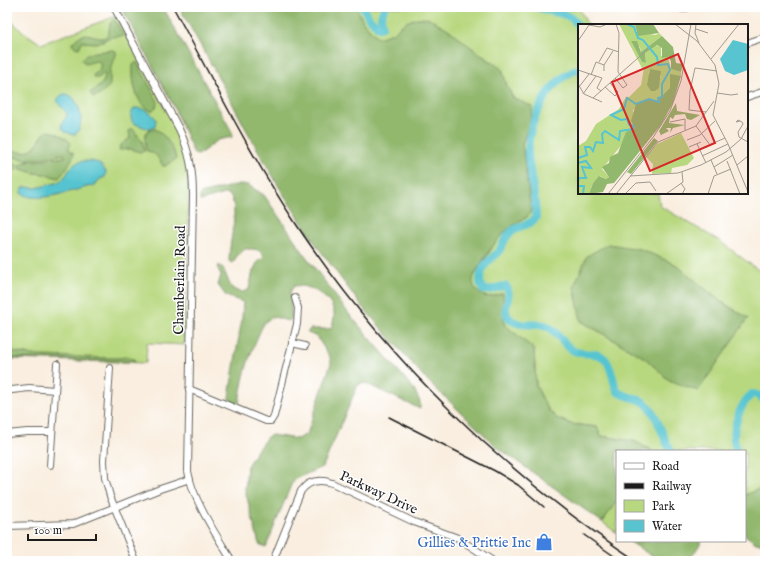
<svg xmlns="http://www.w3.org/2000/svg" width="772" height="568" font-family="'IM FELL English',serif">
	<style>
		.green { fill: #b8d87f; stroke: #6a7a4e; fill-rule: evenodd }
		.forest { fill: #92b86e; stroke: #576a45 }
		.water { fill: #57c4d0; stroke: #3a7076 }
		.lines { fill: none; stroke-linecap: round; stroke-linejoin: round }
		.river { stroke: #57c4d0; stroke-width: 8 }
		.minor-casing { stroke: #696660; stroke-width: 8 }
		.minor { stroke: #fff; stroke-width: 6 }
		.rail { stroke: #1c1c1c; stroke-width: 1.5 }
		.labels { text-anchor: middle; stroke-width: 3; stroke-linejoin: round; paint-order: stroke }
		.street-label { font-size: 14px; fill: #1c1c1c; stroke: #fff }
		.shop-label { font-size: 14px; fill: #366cbe; stroke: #fff; text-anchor: end }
		.inset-river { fill: none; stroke: #57c4d0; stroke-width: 2 }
		.inset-road { fill: none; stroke: #a19a91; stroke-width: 1 }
		.view { fill: #d62828; fill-opacity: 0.15; stroke: #d62828; stroke-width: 2 }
		.inset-edge { fill: none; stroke: #1c1c1c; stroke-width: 2 }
	</style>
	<rect width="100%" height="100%" fill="#fff"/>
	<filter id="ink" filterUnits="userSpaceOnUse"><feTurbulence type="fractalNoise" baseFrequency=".025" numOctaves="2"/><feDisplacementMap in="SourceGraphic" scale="8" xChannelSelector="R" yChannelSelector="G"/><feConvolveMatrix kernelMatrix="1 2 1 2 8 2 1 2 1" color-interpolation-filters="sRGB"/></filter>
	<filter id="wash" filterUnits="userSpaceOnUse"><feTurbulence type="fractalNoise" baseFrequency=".012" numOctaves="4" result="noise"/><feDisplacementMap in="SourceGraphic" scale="16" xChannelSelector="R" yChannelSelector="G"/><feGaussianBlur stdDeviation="0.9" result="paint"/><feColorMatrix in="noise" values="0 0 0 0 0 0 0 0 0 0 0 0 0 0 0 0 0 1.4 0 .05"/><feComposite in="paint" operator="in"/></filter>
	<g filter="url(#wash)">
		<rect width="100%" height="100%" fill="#f9eedf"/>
		<g class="green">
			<path d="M 336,7 L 578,7 L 588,25 L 579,25 L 579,193 L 658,193 L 660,206 L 718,240 L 765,275 L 765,488 L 761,488 L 745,495 L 745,451 L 651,451 L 648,449 L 624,440 L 601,436 L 597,427 L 571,424 L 558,419 L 549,411 L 536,386 L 534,353 L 463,293 L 499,237 L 517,222 L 526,218 L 531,210 L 522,144 L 526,132 L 513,98 L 507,86 L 502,69 L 471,47 L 378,38 ZM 675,264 L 720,301 L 747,318 L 669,380 L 645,358 L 581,321 Z"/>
			<path d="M 116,16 L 179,134 L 187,160 L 189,174 L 184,345 L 147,343 L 146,363 L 7,359 L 7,19 L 10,20 L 21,30 L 41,44 Z"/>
			<path d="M 617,501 L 617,533 L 602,522 Z"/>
		</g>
		<g class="forest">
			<path d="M 121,7 L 163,7 L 233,134 L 232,137 L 218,140 L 198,155 L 194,154 L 173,105 Z"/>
			<path d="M 179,7 L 356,7 L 364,23 L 378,38 L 393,33 L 404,23 L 416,18 L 429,18 L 448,29 L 477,52 L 502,69 L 507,86 L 513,98 L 533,107 L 529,126 L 522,144 L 531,210 C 529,218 524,218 518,222 C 512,226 504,232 499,238 C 494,244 473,273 473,280 C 472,286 477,292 482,295 C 488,299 496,295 503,293 L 504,324 L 534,349 L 536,386 L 549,411 L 558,419 L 571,424 L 597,427 L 601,436 L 634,441 L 651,450 L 651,451 L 617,451 L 617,501 L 602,522 L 497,447 L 425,378 L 360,304 L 317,246 L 282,192 L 247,131 L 215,71 Z"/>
			<path d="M 114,19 L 124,36 L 110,37 L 103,41 L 96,43 L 82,42 L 79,48 C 75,48 74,46 72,43 L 78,37 L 85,34 C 99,35 108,47 110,23 Z"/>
			<path d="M 112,50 L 116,51 L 116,55 L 110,70 L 110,85 L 100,95 L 93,97 L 90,93 C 97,87 105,85 105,74 L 103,74 L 98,78 L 94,78 L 93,75 L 99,71 L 101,63 L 96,61 L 85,64 L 82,59 C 90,50 102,52 112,50 Z"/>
			<path d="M 137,62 L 158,102 L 156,107 L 152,111 C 135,105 132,81 133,65 Z"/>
			<path d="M 130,129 L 133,129 L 142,141 L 145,151 L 140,152 L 130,149 L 119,150 L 120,146 L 130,138 L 129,131 Z"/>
			<path d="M 155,129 C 163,132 175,149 176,159 L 165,166 L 163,166 C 159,159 156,152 147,151 C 145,143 144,138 147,131 Z"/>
			<path d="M 48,131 C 57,132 65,137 71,143 L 69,147 L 69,150 L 74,153 C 74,158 62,175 59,178 L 44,174 L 34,173 L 21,169 L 15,170 L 7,178 L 7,171 L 13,164 L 21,165 L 25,162 L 65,157 L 64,154 C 49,157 17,165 7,152 L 9,149 C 25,155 31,153 41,138 C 44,134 44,133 48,131 Z"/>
			<path d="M 240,184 L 248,185 L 264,195 L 305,255 L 349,314 L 414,389 L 420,402 L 420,409 L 365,383 L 359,384 L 357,387 L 324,464 L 322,467 L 295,479 L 291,485 L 266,547 L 259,544 L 245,490 L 247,466 L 255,453 L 267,437 L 272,435 L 297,439 L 307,434 L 331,363 L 330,357 L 317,337 L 308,333 L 308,331 L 310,329 L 328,329 L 332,327 C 333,322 335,316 334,312 C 331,297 308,283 294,286 L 290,292 L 292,318 L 289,321 C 277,319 275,313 264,323 C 251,350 243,373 239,403 L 237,404 L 229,400 L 229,397 L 242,318 L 243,302 L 226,296 L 218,285 L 221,275 L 217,267 L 219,265 L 223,268 L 231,287 L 235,290 L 242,292 L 246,291 L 249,289 L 253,271 L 257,263 L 264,256 C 260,248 253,249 245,249 L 236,257 L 234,262 L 232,263 L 229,261 C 229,240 238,219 232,198 L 228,194 L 225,194 L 200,201 L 200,194 Z"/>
			<path d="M 608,244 L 640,249 L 675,264 L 720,301 L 748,318 L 698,391 L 669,380 L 645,358 L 581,321 L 574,286 L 587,256 Z"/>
			<path d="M 7,351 L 39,356 L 116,358 L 127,357 L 134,359 L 135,361 L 7,358 Z"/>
			<path d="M 761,488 L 765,488 L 765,544 L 756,543 L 745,535 L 745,495 Z"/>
			<path d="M 629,541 L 702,541 L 689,561 L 659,561 Z"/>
		</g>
		<g class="water">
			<path d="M 64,94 C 80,93 87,128 74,135 L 65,132 C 57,124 65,122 67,114 C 63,106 50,101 64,94 Z"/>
			<path d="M 136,108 C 145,109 152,112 156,120 L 155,127 L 149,129 L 133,123 C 130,118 130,114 134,109 Z"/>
			<path d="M 86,161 C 96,161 101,163 106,172 L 105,177 L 100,179 L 95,185 C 76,189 36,205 21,193 L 22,189 L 25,187 L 36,188 L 60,182 C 71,172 69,162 86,161 Z"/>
		</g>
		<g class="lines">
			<g class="river">
				<path d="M 363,7 L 369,18 L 379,28 L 382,27 L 381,16 L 385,7"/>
				<path d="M 537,7 C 552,14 571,10 579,28"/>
				<path d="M 579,69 C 548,79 528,122 528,153 C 529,174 536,195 536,217 C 531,226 520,225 512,231 C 505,236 503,246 498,252 C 495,255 492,258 489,261 C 481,268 477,281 483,290 C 491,292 497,286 506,286 C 514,296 500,309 509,318 C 518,328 533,323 544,325 C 557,328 562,345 574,351 C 584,356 598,350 606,360 C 613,370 612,381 618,392 C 625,397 636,397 644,402 C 657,411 662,437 671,451"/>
				<path d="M 737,451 C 729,436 739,404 752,394 C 759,394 760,397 765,401"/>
			</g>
		</g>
	</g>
	<g filter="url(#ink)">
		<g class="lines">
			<g class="minor-casing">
				<g id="minor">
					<path d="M 114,7 L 179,129 C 190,152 193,171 193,196 L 188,471 C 192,499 217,536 232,561"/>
					<path d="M 676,7 L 683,9 L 689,7"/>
					<path d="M 747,43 L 765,37"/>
					<path d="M 747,97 L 765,91"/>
					<path d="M 292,343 L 305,346"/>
					<path d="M 110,368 L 104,461 L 105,478 L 110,496 L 136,561"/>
					<path d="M 189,389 L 266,421 L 271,421 L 274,416 L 297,324 L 298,308 L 295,298"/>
					<path d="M 12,390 L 29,388 L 55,390"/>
					<path d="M 7,434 L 27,432 L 52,432"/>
					<path d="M 50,465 L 57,364"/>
					<path d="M 7,526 L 73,524 L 160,489 L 190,479"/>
					<path d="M 273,561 L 301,491 C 309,480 320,479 332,483 L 414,522 L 458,538 L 493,561"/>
				</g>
			</g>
			<use href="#minor" class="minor"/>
			<g class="rail">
				<path d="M 173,7 C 213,80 250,155 296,224 C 385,358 503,473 637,561"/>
				<path d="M 389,417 L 495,471 L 518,485 L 544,507"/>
				<path d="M 584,535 L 621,561"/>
			</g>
		</g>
	</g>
	<defs>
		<g id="shop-bare" transform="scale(1.38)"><path d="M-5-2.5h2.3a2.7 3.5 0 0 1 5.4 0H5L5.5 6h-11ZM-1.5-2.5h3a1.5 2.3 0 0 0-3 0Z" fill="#3f7fe0" stroke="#fff" stroke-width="2.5" paint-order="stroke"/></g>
	</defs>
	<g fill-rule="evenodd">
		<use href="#shop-bare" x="544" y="542"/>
	</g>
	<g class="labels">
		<g class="street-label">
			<text transform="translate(179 280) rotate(-89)" y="5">Chamberlain Road</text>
			<text transform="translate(379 492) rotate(25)" y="5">Parkway Drive</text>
		</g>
		<g class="shop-label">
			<text x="531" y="547">Gillies &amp; Prittie Inc</text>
		</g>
	</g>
	<g transform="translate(578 24)">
		<rect width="170" height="170" fill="#f9eedf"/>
		<path d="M 41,0 L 69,0 L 57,1 L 58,8 L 78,11 L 81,9 L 84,12 L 63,28 L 62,23 L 53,17 L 64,38 L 68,39 L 67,29 L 77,21 L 83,23 L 83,32 L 90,33 L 93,45 L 103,48 L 103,52 L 92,52 L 92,64 L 83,79 L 71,75 L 55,86 L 58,103 L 24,145 L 31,153 L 28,155 L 22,152 L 15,159 L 11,170 L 0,170 L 0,122 L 8,117 L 18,100 L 41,85 L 48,73 L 51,73 L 63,61 L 66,44 L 64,44 ZM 72,45 L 83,51 L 80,64 L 71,49 ZM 103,109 L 116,134 L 109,141 L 94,144 L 93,149 L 74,150 L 75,140 L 68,133 L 79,120 Z" fill="#b8d87f" fill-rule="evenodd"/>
		<path d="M 75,0 L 81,9 L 60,12 L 57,1 ZM 84,12 L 95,23 L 98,39 L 105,40 L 103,48 L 93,45 L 93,37 L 90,33 L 84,34 L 84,24 L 79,21 L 67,29 L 68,39 L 64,38 L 53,17 L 59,17 L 63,28 ZM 72,45 L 83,47 L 81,64 L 77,67 L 73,67 L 69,61 ZM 92,50 L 103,52 L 95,79 L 83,101 L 36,159 L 29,160 L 25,168 L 11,170 L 15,159 L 21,152 L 28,155 L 31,153 L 24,143 L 31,139 L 32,133 L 40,129 L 48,108 L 57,104 L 53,97 L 58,80 L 71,75 L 82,78 L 81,75 L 92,64 ZM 98,79 L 99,87 L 122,91 L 113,96 L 109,95 L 107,90 L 97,91 L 95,95 L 92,93 L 91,99 L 107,101 L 95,104 L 92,109 L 93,104 L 88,104 L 91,107 L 83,111 L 84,114 L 81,107 ZM 76,114 L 80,117 L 53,150 L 49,148 L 46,152 Z" fill="#92b86e"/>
		<path d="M 155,16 L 170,20 L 170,46 L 156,51 L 147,47 L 142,35 Z" fill="#57c4d0"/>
		<path class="inset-river" d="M 0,134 L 9,131 L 7,123 L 12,123 L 15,127 L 18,118 L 25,119 L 24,110 L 27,107 L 41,116 L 42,107 L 55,105 L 56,102 L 51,101 L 49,95 L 43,96 L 33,91 L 46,85 L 49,74 L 58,80 L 71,75 L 81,78 L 80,74 L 84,73 L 84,60 L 92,46 L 90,40 L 80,41 L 79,33 L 65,16 L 60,14 L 56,3 L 49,0M 0,139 L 8,137 L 13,144 L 4,143 L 8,154 L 1,154 L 0,158M 0,162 L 6,162 L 5,170"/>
		<path class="inset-road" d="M 97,0 L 119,17 L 137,41 L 141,60 L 135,91 L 150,120 L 170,168M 118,0 L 117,9 L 121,19M 118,5 L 130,9M 0,17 L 11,1 L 22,3 L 29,0M 133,35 L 161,0M 21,38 L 29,24 L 41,28M 0,46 L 24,54 L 19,64 L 23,67M 26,47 L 26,41 L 35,27M 13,51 L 18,38 L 26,41M 37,54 L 45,64 L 49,61 L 40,48 L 41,9 L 38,0M 0,60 L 6,70 L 24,78M 1,63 L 11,50M 27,63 L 37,72 L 40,68 L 32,59M 139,69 L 153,71 L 160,70M 5,70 L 18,52M 15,74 L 70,25M 128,88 L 111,86 L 112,67 L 117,44 L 139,47M 162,97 L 158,98 L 160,96 L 164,98 L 165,100 L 160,108 L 161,113 L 170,118M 92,98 L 107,95 L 107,106M 118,102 L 132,121M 109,116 L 122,111 L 137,97M 119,120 L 128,139M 111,123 L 123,118M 122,125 L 147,114M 124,132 L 150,120M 133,136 L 139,150M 149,137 L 162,170M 159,141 L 170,132M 136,143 L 155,131M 52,152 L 100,149 L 123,141 L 148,128 L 163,115 L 170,102M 103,159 L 107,165 L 104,170M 30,170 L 76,112 L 92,87 L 103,57 L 113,0M 38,170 L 80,118 L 118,102 L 136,77M 47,170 L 58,159 L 72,158 L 78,167M 88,170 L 105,158 L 104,148M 130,170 L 136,152 L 153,145"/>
		<path class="view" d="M 100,30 L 137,119 L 72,147 L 34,58 Z"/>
		<rect width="170" height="170" class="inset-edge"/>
	</g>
	<rect width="772" height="568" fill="none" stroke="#fff" stroke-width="24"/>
	<rect x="616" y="450" width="130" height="92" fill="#ffffff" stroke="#a4a4a4"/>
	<rect x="624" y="463" width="20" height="6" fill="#ffffff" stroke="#a4a4a4"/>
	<text x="652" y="470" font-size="12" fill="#1c1c1c">Road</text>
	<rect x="624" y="483" width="20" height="6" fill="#1c1c1c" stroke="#a4a4a4"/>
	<text x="652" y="490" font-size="12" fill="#1c1c1c">Railway</text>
	<rect x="624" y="500" width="20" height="12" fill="#b8d87f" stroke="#a4a4a4"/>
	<text x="652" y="510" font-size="12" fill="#1c1c1c">Park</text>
	<rect x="624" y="520" width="20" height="12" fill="#57c4d0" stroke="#a4a4a4"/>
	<text x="652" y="530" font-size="12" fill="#1c1c1c">Water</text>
	<path d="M28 534v6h68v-6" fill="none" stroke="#1c1c1c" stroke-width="2"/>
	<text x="34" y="534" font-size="12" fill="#1c1c1c" stroke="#ffffff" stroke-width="3" paint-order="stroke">100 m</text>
</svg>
